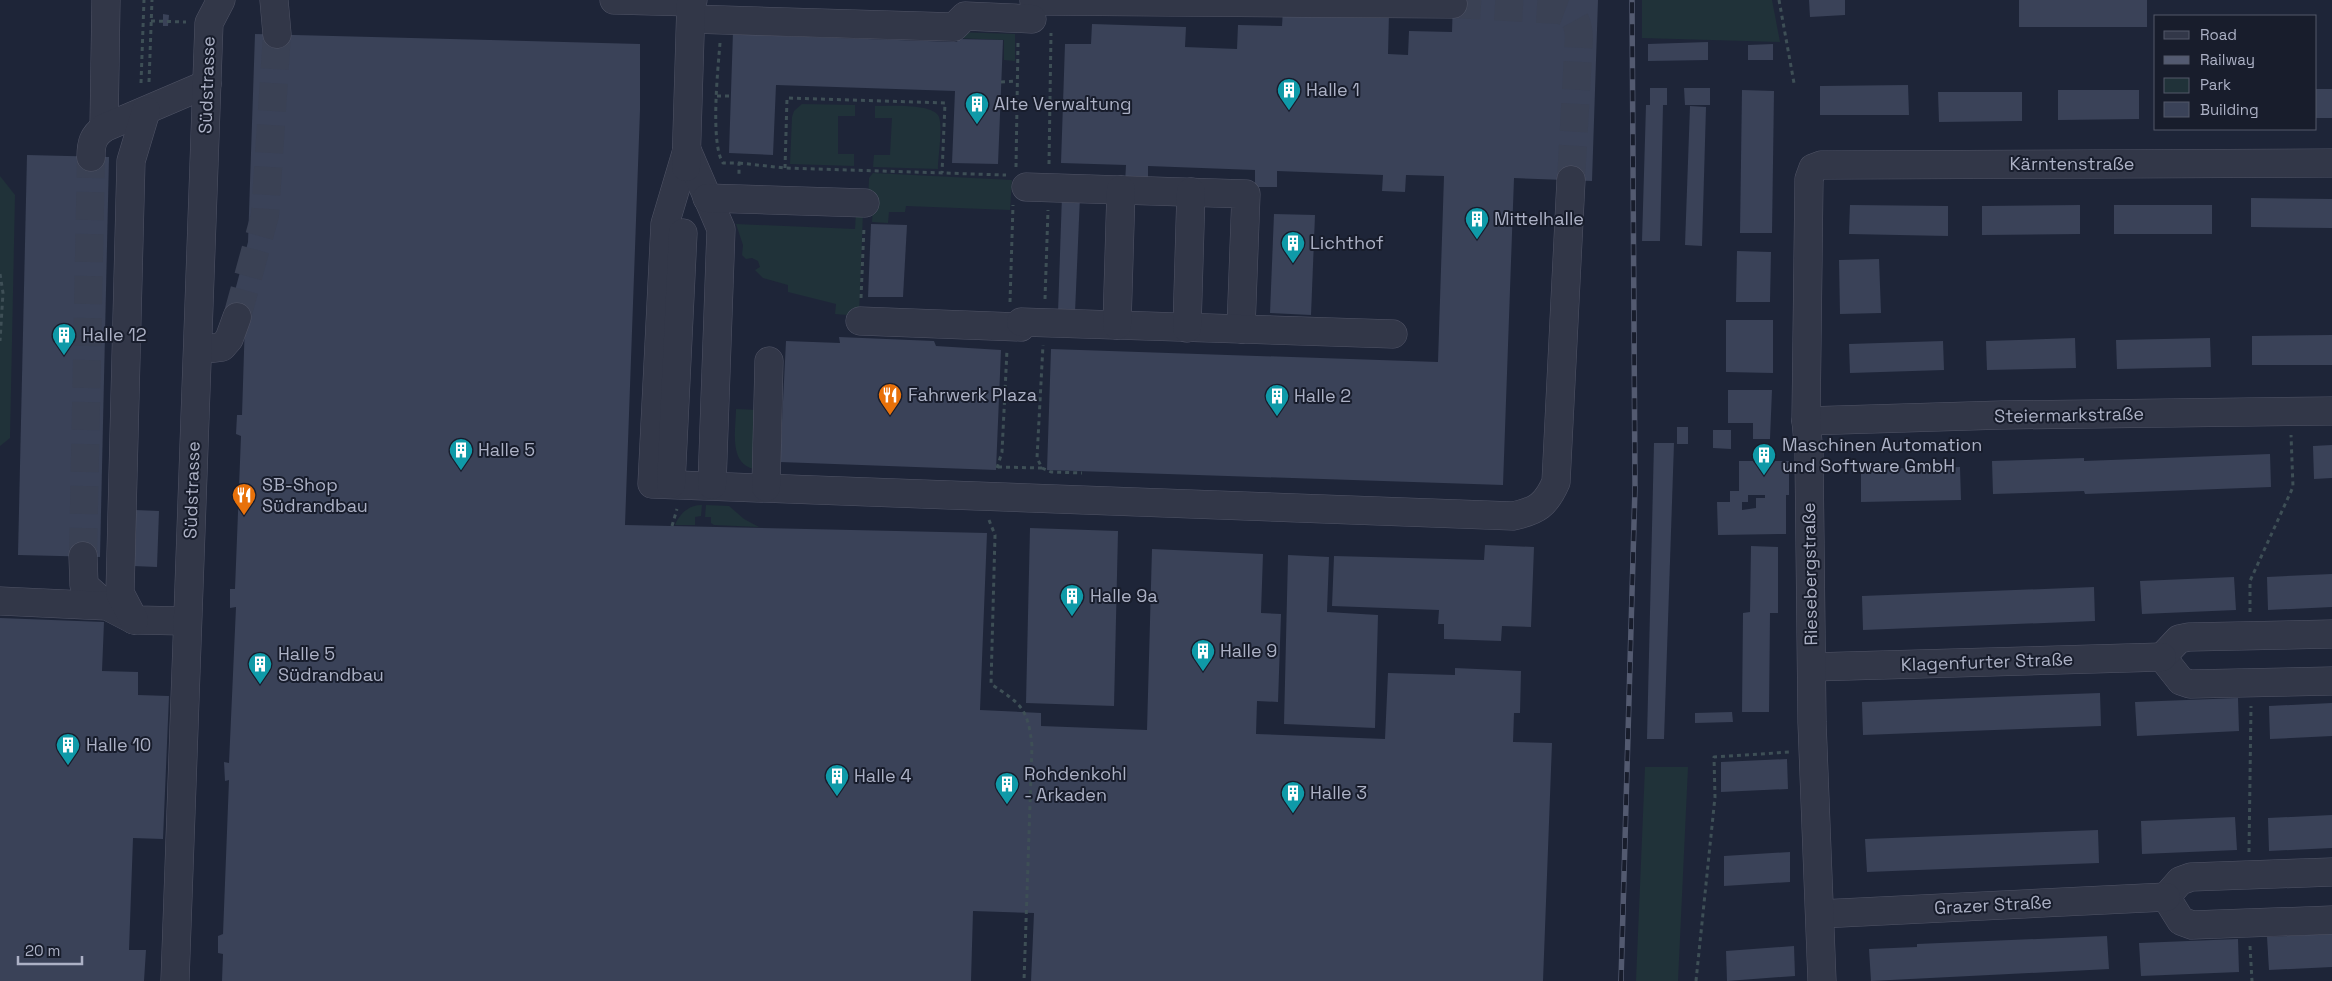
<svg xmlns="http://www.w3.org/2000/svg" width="2332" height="981" font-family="'Space Grotesk',sans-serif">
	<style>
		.green { fill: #203239 }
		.building { fill: #3a4258; fill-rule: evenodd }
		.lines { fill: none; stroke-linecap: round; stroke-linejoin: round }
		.minor-tunnel { stroke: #3a4154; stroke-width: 28; stroke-dasharray: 28 14; stroke-linecap: butt }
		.minor-casing { stroke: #505466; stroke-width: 29 }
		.path { stroke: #3e4f56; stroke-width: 3; stroke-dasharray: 4 4; stroke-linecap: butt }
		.minor { stroke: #323748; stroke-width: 28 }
		.rail-casing { stroke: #535a70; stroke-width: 5.5 }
		.rail { stroke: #181d2c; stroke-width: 4; stroke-dasharray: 11; stroke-linecap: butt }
		.labels { text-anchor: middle; stroke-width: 4; stroke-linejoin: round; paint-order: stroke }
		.street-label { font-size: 18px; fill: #acb1c5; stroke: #181d2c }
		.poi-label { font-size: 18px; fill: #acb1c5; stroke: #181d2c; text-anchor: start }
	</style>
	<rect width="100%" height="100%" fill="#1e2538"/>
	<g class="green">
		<path d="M 1642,0 L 1772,0 L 1780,42 L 1642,38 Z"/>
		<path d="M 780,26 L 1015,34 L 1015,61 L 1004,60 L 1004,40 L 957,38 L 956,41 L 780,35 Z"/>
		<path d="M 802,104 L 855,105 L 855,116 L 838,116 L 838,154 L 854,154 L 854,166 L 790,164 L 792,117 L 794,111 Z"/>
		<path d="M 875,106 C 889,106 934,103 939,117 C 943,129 938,156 938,169 L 873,167 L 874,155 L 890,155 L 892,118 L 875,118 Z"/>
		<path d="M 873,173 L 1012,180 L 1010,210 L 906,206 L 905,212 L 889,212 L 888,223 L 872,222 L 873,205 L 868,205 L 869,178 Z"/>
		<path d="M 0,176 L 15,195 L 10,438 L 0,446 Z"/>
		<path d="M 856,212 L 863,212 L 859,316 L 835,314 L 836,304 L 788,292 L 788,285 L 763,278 L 755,270 L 760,267 L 758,261 L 752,258 L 746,259 L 742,255 L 743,245 L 736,224 L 855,229 Z"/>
		<path d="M 736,409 L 758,410 L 755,469 C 728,465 736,428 736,409 Z"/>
		<path d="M 702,505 L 701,516 L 695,517 L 695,525 L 675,525 C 680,513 689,505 702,505 Z"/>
		<path d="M 706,505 L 729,506 L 744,519 L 759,527 L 714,525 L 711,523 L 711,517 L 705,517 Z"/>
		<path d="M 1645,767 L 1688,767 L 1678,981 L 1636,981 Z"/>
	</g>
	<g class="building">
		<path d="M 1453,0 L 1598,0 L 1592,181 L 1514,178 L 1503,485 L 1047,470 L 1051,349 L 1438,362 L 1444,176 L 1406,175 L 1405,192 L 1382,191 L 1383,175 L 1277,171 L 1277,187 L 1255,187 L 1255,170 L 1148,166 L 1148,184 L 1125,183 L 1126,165 L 1061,163 L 1065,44 L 1091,44 L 1092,24 L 1186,27 L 1185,47 L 1237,49 L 1238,25 L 1282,26 L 1283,9 L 1389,13 L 1388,54 L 1408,55 L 1409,31 L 1452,32 Z"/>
		<path d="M 1809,0 L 1845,0 L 1845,15 L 1810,17 Z"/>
		<rect x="2019" y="0" width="128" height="27"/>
		<path d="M 163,14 L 169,15 L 168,26 L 163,26 Z"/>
		<path d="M 733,31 L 779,32 L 779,36 L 957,42 L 958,39 L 1003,40 L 998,164 L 952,163 L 955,91 L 776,85 L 773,155 L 729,153 Z"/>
		<path d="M 255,34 L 640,44 L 640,110 L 625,525 L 987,533 L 980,710 L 1041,713 L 1041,726 L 1147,730 L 1152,549 L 1263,554 L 1261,613 L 1281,614 L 1278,702 L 1257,701 L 1256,734 L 1385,739 L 1388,673 L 1455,675 L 1455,668 L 1521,671 L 1520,713 L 1514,713 L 1513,742 L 1552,743 L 1543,981 L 1031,981 L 1034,913 L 973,911 L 971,981 L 222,981 L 223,954 L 218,953 L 218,936 L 223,934 L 229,780 L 225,781 L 224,762 L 229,763 L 236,607 L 230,608 L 230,589 L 235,589 L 241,436 L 236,434 L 237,415 L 242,415 L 245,320 L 229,313 L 248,242 Z"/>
		<path d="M 1708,42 L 1708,60 L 1648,61 L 1648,44 Z"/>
		<path d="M 1773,44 L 1773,60 L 1748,60 L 1748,45 Z"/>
		<path d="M 1908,85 L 1909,115 L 1820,115 L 1820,86 Z"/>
		<path d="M 1650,88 L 1667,88 L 1667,105 L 1663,105 L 1660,241 L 1642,241 L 1646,105 L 1650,105 Z"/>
		<path d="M 1684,88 L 1710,88 L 1710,105 L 1685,105 Z"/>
		<rect x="2316" y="89" width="16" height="29"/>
		<path d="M 1742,90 L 1774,91 L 1772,233 L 1740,233 Z"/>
		<path d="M 2058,90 L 2139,90 L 2139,119 L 2058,120 Z"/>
		<path d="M 1938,92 L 2022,92 L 2022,121 L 1939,122 Z"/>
		<path d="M 1690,106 L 1706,107 L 1702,246 L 1685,245 Z"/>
		<path d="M 27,155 L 109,157 L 100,557 L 18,555 Z"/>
		<path d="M 1062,195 L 1080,196 L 1075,313 L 1058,313 Z"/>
		<path d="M 2251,198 L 2332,199 L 2332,228 L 2251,227 Z"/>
		<path d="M 1850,205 L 1948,206 L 1948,236 L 1849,234 Z"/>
		<path d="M 2080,205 L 2080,234 L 1982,235 L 1982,206 Z"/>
		<rect x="2114" y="205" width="98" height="29"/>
		<path d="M 1274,214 L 1315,215 L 1311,315 L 1270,313 Z"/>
		<path d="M 871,224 L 907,225 L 903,297 L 868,297 Z"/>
		<path d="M 1737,251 L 1771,252 L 1770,302 L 1736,302 Z"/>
		<path d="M 1879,259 L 1881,313 L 1840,314 L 1839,260 Z"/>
		<path d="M 1726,320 L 1773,320 L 1773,373 L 1726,372 Z"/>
		<path d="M 2332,335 L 2332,365 L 2252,365 L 2252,336 Z"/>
		<path d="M 839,337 L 934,341 L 936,346 L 1001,350 L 996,470 L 780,462 L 786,341 L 840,343 Z"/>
		<path d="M 2075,338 L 2076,368 L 1987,370 L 1986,341 Z"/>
		<path d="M 2210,338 L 2211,367 L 2117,369 L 2116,340 Z"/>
		<path d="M 1943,341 L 1944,370 L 1850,373 L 1849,344 Z"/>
		<path d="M 1728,390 L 1772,390 L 1770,439 L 1753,439 L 1753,423 L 1728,423 Z"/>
		<rect x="1677" y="427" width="11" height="17"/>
		<path d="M 1713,430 L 1731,430 L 1731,449 L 1713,448 Z"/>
		<path d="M 1654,443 L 1674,443 L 1664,739 L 1647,739 Z"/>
		<path d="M 2332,445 L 2332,478 L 2314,479 L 2313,446 Z"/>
		<path d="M 2270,454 L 2271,487 L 2085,494 L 2084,491 L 1993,494 L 1992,461 L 2084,458 L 2084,461 Z"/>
		<path d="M 1739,461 L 1789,461 L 1789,495 L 1786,495 L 1786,534 L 1718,535 L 1717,502 L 1730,502 L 1730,491 L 1739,491 ZM 1748,495 L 1765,495 L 1765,498 L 1756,498 L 1756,508 L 1742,510 L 1742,502 L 1748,502 Z"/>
		<path d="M 1960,467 L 1961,500 L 1861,502 L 1861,469 Z"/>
		<path d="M 135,510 L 159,511 L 157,567 L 133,566 Z"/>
		<path d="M 1030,528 L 1118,531 L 1114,706 L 1026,703 Z"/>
		<path d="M 1485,545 L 1534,547 L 1531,627 L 1502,626 L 1501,641 L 1444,639 L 1444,624 L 1438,624 L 1439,610 L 1332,606 L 1334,556 L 1484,560 Z"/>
		<path d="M 1751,546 L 1778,547 L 1778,613 L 1770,613 L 1769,712 L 1742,712 L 1743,613 L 1750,612 Z"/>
		<path d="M 1288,555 L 1329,557 L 1327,612 L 1378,615 L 1375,728 L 1284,724 Z"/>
		<path d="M 2332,574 L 2332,607 L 2268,610 L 2267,577 Z"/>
		<path d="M 2234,577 L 2236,610 L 2142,614 L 2140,581 Z"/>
		<path d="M 2094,587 L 2095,621 L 1863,630 L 1862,596 Z"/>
		<path d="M 0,618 L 104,622 L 102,671 L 138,672 L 138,695 L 169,696 L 163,839 L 133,838 L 129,950 L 146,950 L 144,981 L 0,981 Z"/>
		<path d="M 2100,693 L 2101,726 L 1863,735 L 1862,702 Z"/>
		<path d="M 2238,698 L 2239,731 L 2137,736 L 2135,702 Z"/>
		<path d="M 2332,703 L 2332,736 L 2270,739 L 2269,706 Z"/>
		<path d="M 1732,712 L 1733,722 L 1695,723 L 1695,713 Z"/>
		<path d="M 1787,759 L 1788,789 L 1721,792 L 1721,762 Z"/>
		<path d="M 2332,815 L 2332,848 L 2269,851 L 2268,818 Z"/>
		<path d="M 2235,817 L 2237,850 L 2142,854 L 2141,821 Z"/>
		<path d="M 2098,830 L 2099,863 L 1867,872 L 1865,839 Z"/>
		<path d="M 1790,852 L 1790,882 L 1724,886 L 1724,856 Z"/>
		<path d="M 2332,934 L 2332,967 L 2269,970 L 2267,937 Z"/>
		<path d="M 2107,936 L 2109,969 L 1871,981 L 1869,949 L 1917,947 L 1917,944 Z"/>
		<path d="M 2238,939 L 2239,972 L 2141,976 L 2139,943 Z"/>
		<path d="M 1794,946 L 1795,976 L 1727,981 L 1726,951 Z"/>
	</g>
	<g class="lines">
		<g class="minor-tunnel">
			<path d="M 1453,4 L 1559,10 C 1575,13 1578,23 1579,37 L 1571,180"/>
			<path d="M 237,317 L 265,215 L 277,34"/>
			<path d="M 83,556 L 91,157"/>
		</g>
		<g class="minor-casing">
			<g id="minor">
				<path d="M 274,0 L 277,34"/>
				<path d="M 614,0 L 691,2"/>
				<path d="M 1034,1 L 1453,4"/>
				<path d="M 691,19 L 954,27 L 965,16 L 1032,19"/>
				<path d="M 104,128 L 106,0"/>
				<path d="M 687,150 L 665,224 L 652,484 L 1513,516 C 1537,511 1546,505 1556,482 L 1571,180"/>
				<path d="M 687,150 L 721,229 L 712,485"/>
				<path d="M 91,157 C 91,143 93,136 104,128 L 207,84"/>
				<path d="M 686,167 L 691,2 L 693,0"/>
				<path d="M 1026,187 L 1246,194 L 1241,329"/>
				<path d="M 707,198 L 865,203"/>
				<path d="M 860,321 L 1021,327"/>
				<path d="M 1021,322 L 1393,334"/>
				<path d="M 1117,325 L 1121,190"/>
				<path d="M 1187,328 L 1191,192"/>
				<path d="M 198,350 L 222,347 L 229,339 L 237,317"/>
				<path d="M 1806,421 L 2002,415 L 2332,411"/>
				<path d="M 671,484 L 683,233"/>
				<path d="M 766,487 L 769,361"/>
				<path d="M 83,556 L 84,585 L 107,606"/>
				<path d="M 0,601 L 107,606 L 134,620 L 186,621"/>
				<path d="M 134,620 L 120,593 L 131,161 L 146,111"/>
				<path d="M 2162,657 L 2181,681 L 2190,684 L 2332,681"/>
				<path d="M 2162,657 L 2179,639 L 2189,637 L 2332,634"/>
				<path d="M 1812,667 L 2162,657"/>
				<path d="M 2166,897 L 2181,921 L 2192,925 L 2332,920"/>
				<path d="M 2166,897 L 2180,881 L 2191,877 L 2332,872"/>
				<path d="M 1820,914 L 2166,897"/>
				<path d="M 175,981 L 209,23 L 221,0"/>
				<path d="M 1822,981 L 1812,722 L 1809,453 L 1806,421 L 1809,179 L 1813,168 L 1821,165 L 2332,163"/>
			</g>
		</g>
		<g class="path">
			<path d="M 1779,0 L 1794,83"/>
			<path d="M 151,21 L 186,22"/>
			<path d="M 720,43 C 718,69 710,143 723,163 L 739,163 L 739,177"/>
			<path d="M 149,82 L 152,0"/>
			<path d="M 1001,82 L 1017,81"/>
			<path d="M 141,83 L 144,0"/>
			<path d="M 717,96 L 731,96"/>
			<path d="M 739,163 L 785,168 L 1006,175"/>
			<path d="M 1049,164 L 1051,33"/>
			<path d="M 1016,167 L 1018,43"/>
			<path d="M 785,168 L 787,98 L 945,103 L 942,173"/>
			<path d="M 0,274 L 3,293 L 0,341"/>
			<path d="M 861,298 L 864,227"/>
			<path d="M 1045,299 L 1048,210"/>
			<path d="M 1010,302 L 1013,205"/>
			<path d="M 998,467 L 1042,468 L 1037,458 L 1043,345"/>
			<path d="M 997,468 L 1002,452 L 1007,350"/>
			<path d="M 1042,468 L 1051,472 L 1082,473"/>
			<path d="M 989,520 L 995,535 L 991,684 C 1021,704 1028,708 1032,746 L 1024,981"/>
			<path d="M 672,526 L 677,509"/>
			<path d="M 2250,612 L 2250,581 L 2293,487 L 2291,435"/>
			<path d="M 2249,852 L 2251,706"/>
			<path d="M 2250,946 L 2252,981"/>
			<path d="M 1696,981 L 1715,797 L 1714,757 L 1790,752"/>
		</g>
		<use href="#minor" class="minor"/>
		<g class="rail-casing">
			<path id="rail" d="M 1621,981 L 1635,488 L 1632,0"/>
		</g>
		<use href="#rail" class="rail"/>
	</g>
	<defs>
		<g id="building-pin" transform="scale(1.25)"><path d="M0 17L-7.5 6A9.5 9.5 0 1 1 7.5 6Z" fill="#0f9aa8" stroke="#181d2c"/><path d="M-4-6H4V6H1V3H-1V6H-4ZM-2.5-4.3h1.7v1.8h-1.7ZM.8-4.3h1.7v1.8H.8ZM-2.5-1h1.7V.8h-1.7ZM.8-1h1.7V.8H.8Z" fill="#fff"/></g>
		<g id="restaurant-pin" transform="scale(1.25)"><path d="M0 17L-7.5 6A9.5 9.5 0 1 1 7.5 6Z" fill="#e8710a" stroke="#181d2c"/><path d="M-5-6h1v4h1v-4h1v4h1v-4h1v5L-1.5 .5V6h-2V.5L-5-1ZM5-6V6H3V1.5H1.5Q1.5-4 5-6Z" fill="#fff"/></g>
	</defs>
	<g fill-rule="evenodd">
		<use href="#building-pin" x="1289" y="90"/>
		<use href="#building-pin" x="977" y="104"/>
		<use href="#building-pin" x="1477" y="219"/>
		<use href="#building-pin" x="1293" y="243"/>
		<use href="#building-pin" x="64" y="335"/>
		<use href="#restaurant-pin" x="890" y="395"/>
		<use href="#building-pin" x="1277" y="396"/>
		<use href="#building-pin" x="461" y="450"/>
		<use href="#building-pin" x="1764" y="455"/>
		<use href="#restaurant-pin" x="244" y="495"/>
		<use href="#building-pin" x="1072" y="596"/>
		<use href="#building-pin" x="1203" y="651"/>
		<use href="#building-pin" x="260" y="664"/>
		<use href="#building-pin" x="68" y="745"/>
		<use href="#building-pin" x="837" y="776"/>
		<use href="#building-pin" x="1007" y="784"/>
		<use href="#building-pin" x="1293" y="793"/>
	</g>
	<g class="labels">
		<g class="street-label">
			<text transform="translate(207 85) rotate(-88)" y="6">Südstrasse</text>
			<text x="2072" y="170">Kärntenstraße</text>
			<text transform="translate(2069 415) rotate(-1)" y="6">Steiermarkstraße</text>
			<text transform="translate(192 490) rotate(-88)" y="6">Südstrasse</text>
			<text transform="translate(1810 574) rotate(-91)" y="6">Riesebergstraße</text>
			<text transform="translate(1987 662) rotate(-2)" y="6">Klagenfurter Straße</text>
			<text transform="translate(1993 905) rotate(-3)" y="6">Grazer Straße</text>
		</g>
		<g class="poi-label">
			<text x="1306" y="96">Halle 1</text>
			<text x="994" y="110">Alte Verwaltung</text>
			<text x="1494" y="225">Mittelhalle</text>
			<text x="1310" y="249">Lichthof</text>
			<text x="82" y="341">Halle 12</text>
			<text x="908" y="401">Fahrwerk Plaza</text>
			<text x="1294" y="402">Halle 2</text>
			<text x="1782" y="451">Maschinen Automation<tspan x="1782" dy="21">und Software GmbH</tspan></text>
			<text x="478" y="456">Halle 5</text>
			<text x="262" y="491">SB-Shop<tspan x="262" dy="21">Südrandbau</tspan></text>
			<text x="1090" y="602">Halle 9a</text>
			<text x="1220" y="657">Halle 9</text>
			<text x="278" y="660">Halle 5<tspan x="278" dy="21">Südrandbau</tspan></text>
			<text x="86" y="751">Halle 10</text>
			<text x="1024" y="780">Rohdenkohl<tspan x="1024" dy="21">- Arkaden</tspan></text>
			<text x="854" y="782">Halle 4</text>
			<text x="1310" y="799">Halle 3</text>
		</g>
	</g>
	<rect x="2154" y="15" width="162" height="115" fill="#181d2c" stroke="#535869"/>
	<rect x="2164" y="31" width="25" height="8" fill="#323748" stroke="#535869"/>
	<text x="2200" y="40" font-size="15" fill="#acb1c5">Road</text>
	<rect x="2164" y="56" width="25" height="8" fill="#535a70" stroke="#535869"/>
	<text x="2200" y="65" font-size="15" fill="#acb1c5">Railway</text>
	<rect x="2164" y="78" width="25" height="15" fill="#203239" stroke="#535869"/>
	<text x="2200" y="90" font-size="15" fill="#acb1c5">Park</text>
	<rect x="2164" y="102" width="25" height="15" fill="#3a4258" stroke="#535869"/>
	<text x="2200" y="115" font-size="15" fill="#acb1c5">Building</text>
	<path d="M18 956v8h64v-8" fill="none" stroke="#acb1c5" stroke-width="2.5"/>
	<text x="25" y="956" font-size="15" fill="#acb1c5" stroke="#181d2c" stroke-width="4" paint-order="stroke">20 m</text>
</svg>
